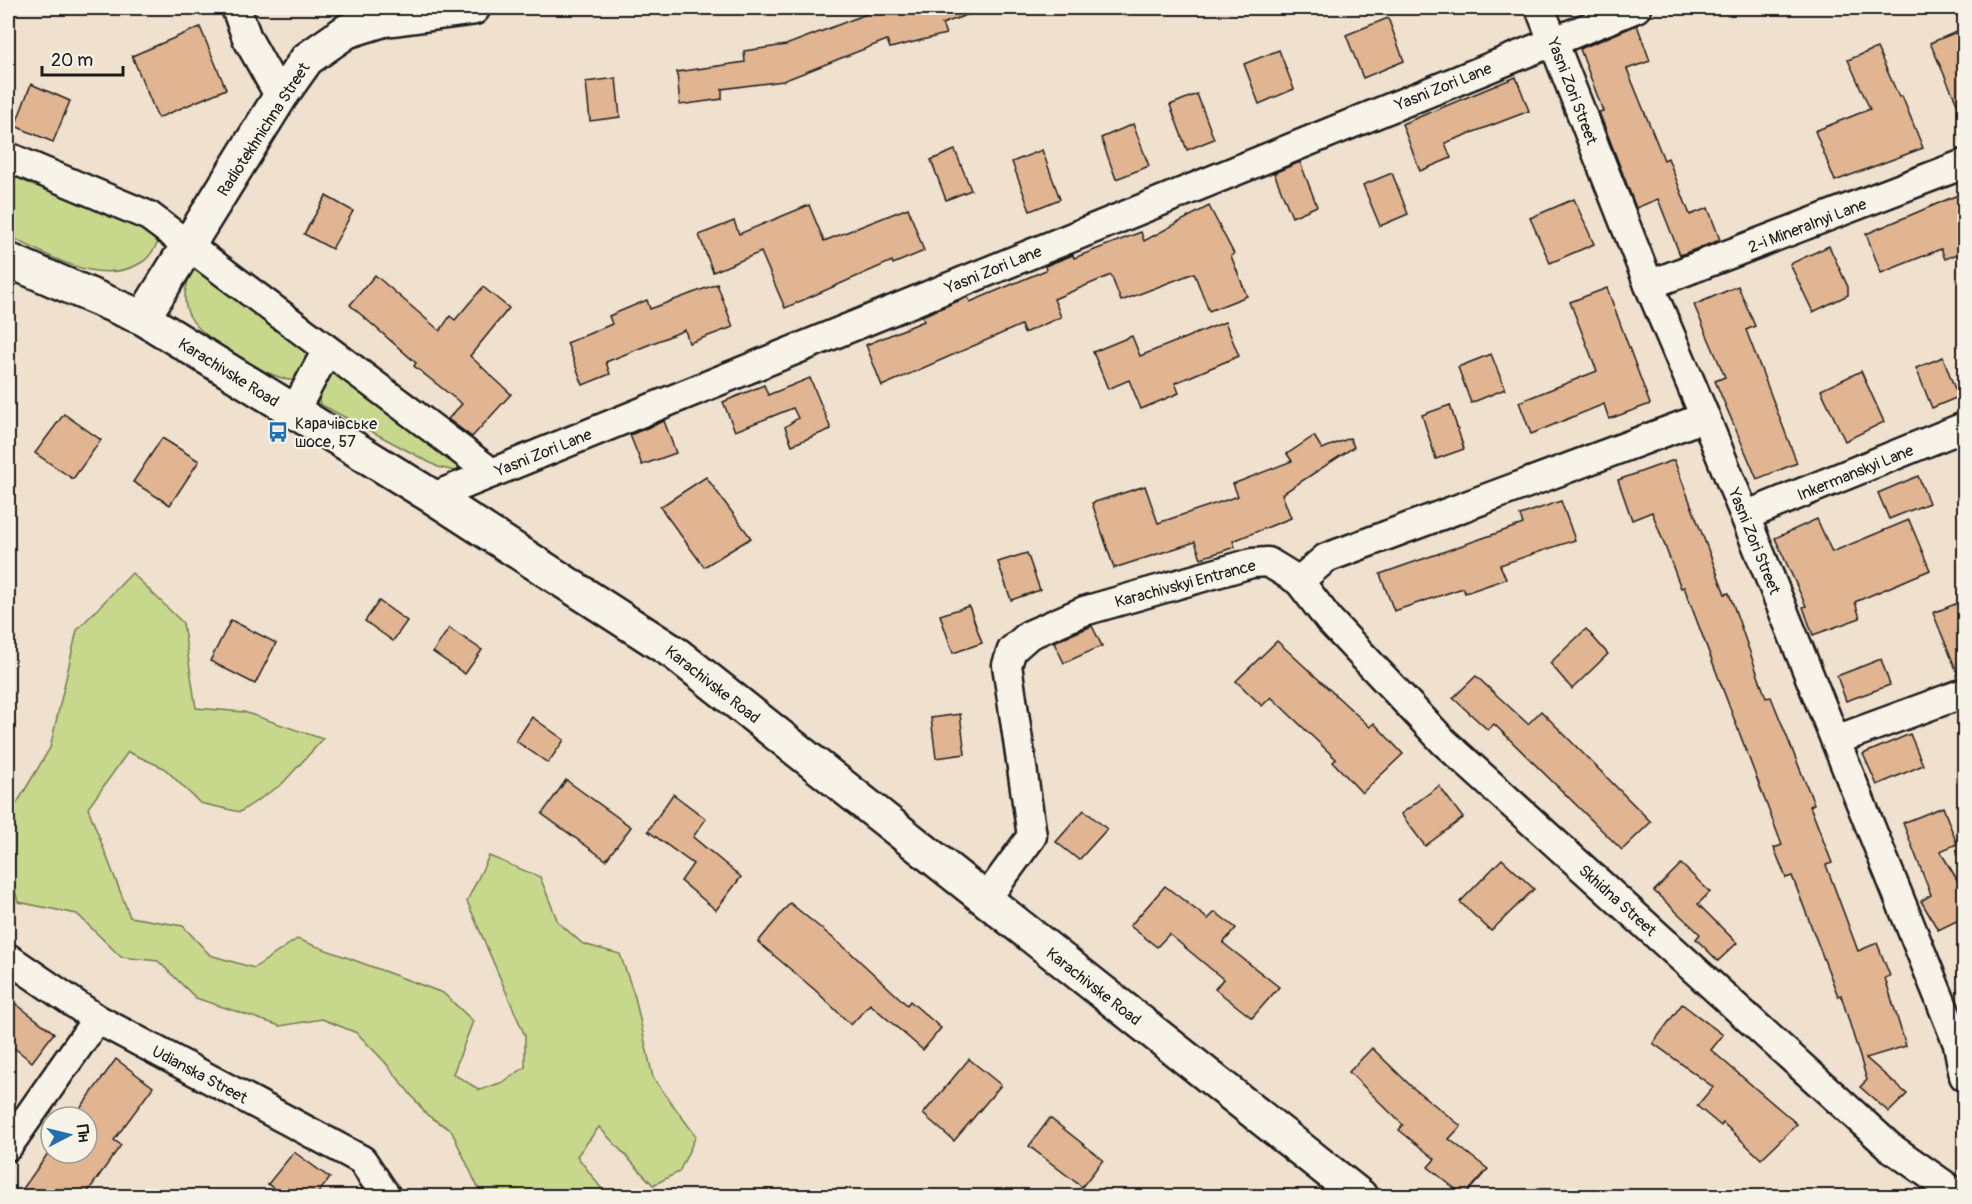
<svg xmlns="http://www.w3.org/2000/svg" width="1972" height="1204" font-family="Pangolin,sans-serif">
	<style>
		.green { fill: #c7d88c; stroke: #727a54; stroke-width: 1.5 }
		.building { fill: #e1b592; stroke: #1c1c1c; stroke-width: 1.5 }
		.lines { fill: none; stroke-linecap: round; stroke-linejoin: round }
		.minor-casing { stroke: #1c1c1c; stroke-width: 33 }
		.major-casing { stroke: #1c1c1c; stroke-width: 38 }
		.minor { stroke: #f7f3e8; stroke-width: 28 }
		.major { stroke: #f7f3e8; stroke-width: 33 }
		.labels { text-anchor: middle; stroke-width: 4.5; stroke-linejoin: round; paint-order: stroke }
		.street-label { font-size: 16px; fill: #1c1c1c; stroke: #f7f3e8 }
		.poi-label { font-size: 16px; fill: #1c1c1c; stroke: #f7f3e8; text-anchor: start }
	</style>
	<rect width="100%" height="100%" fill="#f0e0ce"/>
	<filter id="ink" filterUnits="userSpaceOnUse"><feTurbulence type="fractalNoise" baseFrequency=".0167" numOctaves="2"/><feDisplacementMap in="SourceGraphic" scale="12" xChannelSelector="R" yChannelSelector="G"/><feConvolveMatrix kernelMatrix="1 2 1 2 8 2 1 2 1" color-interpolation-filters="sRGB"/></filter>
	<g filter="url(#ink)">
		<g class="green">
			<path d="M 8,166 L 126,216 L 161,238 C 156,245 151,256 144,261 C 100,290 49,254 8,236 Z"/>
			<path d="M 195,263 L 299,342 L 313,361 L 303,380 C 297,380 290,381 285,379 C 260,372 201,339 189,315 C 180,296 188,280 195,263 Z"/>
			<path d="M 332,364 L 472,465 L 459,472 L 438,467 L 320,404 L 317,390 Z"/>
			<path d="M 132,573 L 183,623 L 196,708 L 244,712 L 323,739 L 282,784 L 240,812 L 200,803 L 164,768 L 128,752 L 88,808 L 130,917 L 183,926 L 210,955 L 254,968 L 297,939 L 443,993 L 473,1021 L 453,1074 L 480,1090 L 503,1082 L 525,1067 L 525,1036 L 467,901 L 489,856 L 540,877 L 558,922 L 583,944 L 620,954 L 635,997 L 653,1078 L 696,1136 L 679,1172 L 653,1185 L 599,1127 L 577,1156 L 607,1196 L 482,1196 L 451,1130 L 427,1115 L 384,1061 L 357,1033 L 322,1019 L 280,1026 L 196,998 L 158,961 L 121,957 L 77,914 L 18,902 L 8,865 L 8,818 L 50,748 L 77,630 Z"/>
		</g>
		<g class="building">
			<path d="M 882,8 L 979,8 L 980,10 L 942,24 L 946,34 L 890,48 L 887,40 L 783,81 L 722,89 L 722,99 L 680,105 L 677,72 L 745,62 L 744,51 L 786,45 Z"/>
			<path d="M 1388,18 L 1404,61 L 1363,78 L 1346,35 Z"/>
			<path d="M 1637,25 L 1650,61 L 1627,69 L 1664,160 L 1668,158 L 1690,215 L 1708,208 L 1720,240 L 1680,255 L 1658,199 L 1636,208 L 1599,112 L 1603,111 L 1580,49 Z"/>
			<path d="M 200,27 L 226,89 L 158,118 L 132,56 Z"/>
			<path d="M 1959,31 L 1965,44 L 1965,121 L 1930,43 Z"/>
			<path d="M 1877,48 L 1899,97 L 1902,96 L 1923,148 L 1835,181 L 1815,131 L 1870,109 L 1848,60 Z"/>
			<path d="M 1279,50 L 1294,89 L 1259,104 L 1244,64 Z"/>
			<path d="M 1516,77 L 1529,111 L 1445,143 L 1451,158 L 1420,171 L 1402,124 Z"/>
			<path d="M 616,78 L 620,117 L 590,121 L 586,82 Z"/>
			<path d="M 31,84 L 70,101 L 53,142 L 15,126 Z"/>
			<path d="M 1197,94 L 1214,139 L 1187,150 L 1170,105 Z"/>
			<path d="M 1133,124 L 1149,166 L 1116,179 L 1101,138 Z"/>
			<path d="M 955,150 L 971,190 L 946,200 L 931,160 Z"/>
			<path d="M 1042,150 L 1060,199 L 1030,211 L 1012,162 Z"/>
			<path d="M 1300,162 L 1317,206 L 1292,217 L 1274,173 Z"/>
			<path d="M 1392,173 L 1408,214 L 1380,226 L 1363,185 Z"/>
			<path d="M 1965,192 L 1965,251 L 1945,259 L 1941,249 L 1881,273 L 1866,234 Z"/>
			<path d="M 326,196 L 353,211 L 332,249 L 304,234 Z"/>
			<path d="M 1574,199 L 1594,244 L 1550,263 L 1530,218 Z"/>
			<path d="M 809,205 L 824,241 L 908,208 L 924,251 L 893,264 L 892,261 L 785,308 L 761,252 L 713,272 L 699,235 L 734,221 L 739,234 Z"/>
			<path d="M 1209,206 L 1234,254 L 1231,256 L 1247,296 L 1209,311 L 1194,273 L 1121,301 L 1111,275 L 1054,299 L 1061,317 L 1024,333 L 1021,325 L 882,386 L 866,345 L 924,321 L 922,316 L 968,297 L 970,302 L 1046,270 L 1045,266 L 1073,255 L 1074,258 L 1141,232 L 1144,241 Z"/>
			<path d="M 1829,246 L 1848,287 L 1848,295 L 1813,312 L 1790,264 Z"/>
			<path d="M 375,275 L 440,331 L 450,316 L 455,320 L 483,287 L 509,308 L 470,356 L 511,394 L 472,437 L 448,419 L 462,404 L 414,366 L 416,363 L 350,305 Z"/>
			<path d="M 717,284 L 733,327 L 689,343 L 685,330 L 606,362 L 610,374 L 583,385 L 567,343 L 612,324 L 609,316 L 647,300 L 650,309 Z"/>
			<path d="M 1738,286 L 1755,326 L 1746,330 L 1797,463 L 1757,479 L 1715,381 L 1725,377 L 1694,305 Z"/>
			<path d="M 1607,288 L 1650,404 L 1609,419 L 1604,404 L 1531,434 L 1519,402 L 1597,371 L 1570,302 Z"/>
			<path d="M 1225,322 L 1239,356 L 1175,383 L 1179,393 L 1141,409 L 1129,380 L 1108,389 L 1093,352 L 1132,336 L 1140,356 Z"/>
			<path d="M 1491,354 L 1505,389 L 1471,403 L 1458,367 Z"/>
			<path d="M 1943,357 L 1958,397 L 1932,408 L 1916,368 Z"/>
			<path d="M 1861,371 L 1884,422 L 1845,441 L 1821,390 Z"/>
			<path d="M 810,378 L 831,429 L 792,445 L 785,427 L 798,418 L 793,408 L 735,431 L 723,402 L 764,385 L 768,395 Z"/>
			<path d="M 1450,405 L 1464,449 L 1436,459 L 1422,415 Z"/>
			<path d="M 64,414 L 101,440 L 73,479 L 35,453 Z"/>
			<path d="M 664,421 L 676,453 L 642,465 L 630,435 Z"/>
			<path d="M 1314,436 L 1322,449 L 1350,438 L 1354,447 L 1282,494 L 1291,518 L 1233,541 L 1235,547 L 1201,558 L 1195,542 L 1114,568 L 1092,503 L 1145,486 L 1158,523 L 1238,496 L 1233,484 L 1292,461 L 1287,454 Z"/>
			<path d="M 162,438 L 199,461 L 170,505 L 133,482 Z"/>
			<path d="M 1674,460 L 1725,594 L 1729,593 L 1766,698 L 1771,697 L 1814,804 L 1810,806 L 1832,863 L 1826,865 L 1858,951 L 1877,943 L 1890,976 L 1885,978 L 1906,1046 L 1866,1058 L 1907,1094 L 1889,1112 L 1860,1087 L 1867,1080 L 1841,995 L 1838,996 L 1792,876 L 1786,878 L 1774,848 L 1782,845 L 1684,587 L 1681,588 L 1652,512 L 1632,520 L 1618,480 Z"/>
			<path d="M 1918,476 L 1929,503 L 1889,519 L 1878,493 Z"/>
			<path d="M 706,477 L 751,538 L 704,567 L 660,507 Z"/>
			<path d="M 1561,501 L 1575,540 L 1500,565 L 1506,579 L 1465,593 L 1463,588 L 1394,611 L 1380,574 L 1523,524 L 1520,515 Z"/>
			<path d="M 1817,519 L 1832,552 L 1909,520 L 1930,570 L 1855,602 L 1860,618 L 1813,635 L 1803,607 L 1806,606 L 1775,538 Z"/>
			<path d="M 1027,553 L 1040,590 L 1011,600 L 998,562 Z"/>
			<path d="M 1965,600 L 1965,677 L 1959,677 L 1933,613 Z"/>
			<path d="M 379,601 L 407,621 L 393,641 L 365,621 Z"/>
			<path d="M 969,606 L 982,643 L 953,653 L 940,615 Z"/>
			<path d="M 231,620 L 276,643 L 255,684 L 210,661 Z"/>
			<path d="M 1092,626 L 1102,646 L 1064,663 L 1054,642 Z"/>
			<path d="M 449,628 L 482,650 L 465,674 L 433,652 Z"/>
			<path d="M 1586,629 L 1608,654 L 1572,689 L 1550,663 Z"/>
			<path d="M 1277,641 L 1370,727 L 1374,723 L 1403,754 L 1362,793 L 1333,762 L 1336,759 L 1271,697 L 1262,706 L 1236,681 Z"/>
			<path d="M 1881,659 L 1890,685 L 1846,701 L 1837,676 Z"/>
			<path d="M 1476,676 L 1528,724 L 1541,711 L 1651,822 L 1622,850 L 1494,724 L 1488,730 L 1453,698 Z"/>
			<path d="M 960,714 L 965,754 L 936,758 L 931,718 Z"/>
			<path d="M 532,717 L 564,740 L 548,763 L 516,741 Z"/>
			<path d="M 1910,734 L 1923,765 L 1877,785 L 1863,754 Z"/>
			<path d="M 566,780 L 631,827 L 606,860 L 542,814 Z"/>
			<path d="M 1439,786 L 1463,818 L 1425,846 L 1401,814 Z"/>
			<path d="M 673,794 L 706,819 L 693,837 L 741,877 L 716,910 L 681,881 L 693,864 L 648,831 Z"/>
			<path d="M 1943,807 L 1957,844 L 1940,851 L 1965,893 L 1965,917 L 1938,930 L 1921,901 L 1931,895 L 1903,823 Z"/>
			<path d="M 1084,810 L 1107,829 L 1079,860 L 1056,842 Z"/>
			<path d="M 1502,859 L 1534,889 L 1491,931 L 1460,902 Z"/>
			<path d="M 1681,864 L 1710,892 L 1698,904 L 1737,943 L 1718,961 L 1696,939 L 1700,934 L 1654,891 Z"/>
			<path d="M 1165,886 L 1208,919 L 1215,912 L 1236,928 L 1223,943 L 1279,987 L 1252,1018 L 1215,989 L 1223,979 L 1169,934 L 1157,947 L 1130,926 Z"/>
			<path d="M 790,903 L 850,952 L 907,1005 L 910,1001 L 941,1028 L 923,1050 L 870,1004 L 851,1025 L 815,990 L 758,942 Z"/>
			<path d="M 16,1004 L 54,1033 L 32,1062 L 8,1043 L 8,1015 Z"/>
			<path d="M 1682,1004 L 1723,1035 L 1711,1050 L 1797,1124 L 1761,1159 L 1723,1123 L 1721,1126 L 1697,1106 L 1713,1087 L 1653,1043 Z"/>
			<path d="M 1372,1048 L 1412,1087 L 1461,1126 L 1449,1139 L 1488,1169 L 1464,1196 L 1428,1167 L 1435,1159 L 1399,1130 L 1403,1125 L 1349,1072 Z"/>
			<path d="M 116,1059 L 153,1087 L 114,1140 L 121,1145 L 84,1197 L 17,1197 L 51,1149 L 51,1153 L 87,1153 L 87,1117 L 74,1117 Z"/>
			<path d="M 969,1059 L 1001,1085 L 954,1141 L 923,1114 Z"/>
			<path d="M 1050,1118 L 1103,1160 L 1082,1187 L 1029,1146 Z"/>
			<path d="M 294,1152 L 330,1178 L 315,1197 L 285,1197 L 268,1184 Z"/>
		</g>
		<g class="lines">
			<g class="minor-casing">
				<g id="minor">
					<path d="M 236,8 L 247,38 L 280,97"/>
					<path d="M 1540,8 L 1649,285 L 1705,417 L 1958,1044 L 1964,1076"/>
					<path d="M 8,157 L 149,216 L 492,473"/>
					<path d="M 1649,285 L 1964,164"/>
					<path d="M 294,412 L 326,352"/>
					<path d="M 433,497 L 1636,8"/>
					<path d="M 1745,516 L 1964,427"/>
					<path d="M 1299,581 L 1329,620 L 1444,742 L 1890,1147 L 1960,1196"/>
					<path d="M 1836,740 L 1964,693"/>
					<path d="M 986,899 L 1032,836 L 1007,665 L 1012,650 L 1029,635 L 1084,611 L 1252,563 L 1268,562 L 1299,581 L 1326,558 L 1705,417"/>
					<path d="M 8,958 L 97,1019 L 362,1160 L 386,1196"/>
					<path d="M 8,1146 L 97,1019"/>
				</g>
			</g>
			<g class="major-casing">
				<g id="major">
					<path d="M 8,260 L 143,318 L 433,497 L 676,654 L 1360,1196"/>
					<path d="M 143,318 L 280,97 L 307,59 L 347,31 L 382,20 L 473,8"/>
				</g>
			</g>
			<use href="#minor" class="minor"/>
			<use href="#major" class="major"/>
		</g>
	</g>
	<defs>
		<g id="bus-bare" transform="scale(1.62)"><path d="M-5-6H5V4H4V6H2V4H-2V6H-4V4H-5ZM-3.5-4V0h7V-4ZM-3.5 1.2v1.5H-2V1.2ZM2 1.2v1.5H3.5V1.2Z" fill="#1f6fb2" stroke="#f7f3e8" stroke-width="2.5" paint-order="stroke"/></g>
	</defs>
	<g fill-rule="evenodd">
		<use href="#bus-bare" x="278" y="432"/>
	</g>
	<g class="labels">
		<g class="street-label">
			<text transform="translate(1443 86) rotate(-22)" y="6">Yasni Zori Lane</text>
			<text transform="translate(1573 91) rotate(69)" y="6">Yasni Zori Street</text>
			<text transform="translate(263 129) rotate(-57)" y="6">Radiotekhnichna Street</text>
			<text transform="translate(1807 225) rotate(-21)" y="6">2-i Mineralnyi Lane</text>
			<text transform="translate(993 269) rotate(-22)" y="6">Yasni Zori Lane</text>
			<text transform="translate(229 372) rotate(32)" y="6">Karachivske Road</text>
			<text transform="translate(543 452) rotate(-22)" y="6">Yasni Zori Lane</text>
			<text transform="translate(1855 472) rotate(-22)" y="6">Inkermanskyi Lane</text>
			<text transform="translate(1755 541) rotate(68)" y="6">Yasni Zori Street</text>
			<text transform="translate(1185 583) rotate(-15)" y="6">Karachivskyi Entrance</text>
			<text transform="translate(713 684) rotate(38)" y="6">Karachivske Road</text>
			<text transform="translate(1618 900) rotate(42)" y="6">Skhidna Street</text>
			<text transform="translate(1094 986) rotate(38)" y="6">Karachivske Road</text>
			<text transform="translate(200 1074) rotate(28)" y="6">Udianska Street</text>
		</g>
		<g class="poi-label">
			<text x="295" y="429">Карачівське<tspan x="295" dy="18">шосе, 57</tspan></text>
		</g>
	</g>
	<rect width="1972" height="1204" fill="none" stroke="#f7f3e8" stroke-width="30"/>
	<rect x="15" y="15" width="1942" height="1174" fill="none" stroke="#1c1c1c" stroke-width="2" filter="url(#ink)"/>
	<g transform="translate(69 1135) rotate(83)"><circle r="28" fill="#f7f3e8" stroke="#9f9d96" stroke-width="1.5"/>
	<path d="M0-4.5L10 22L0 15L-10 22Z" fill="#1f6fb2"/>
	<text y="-9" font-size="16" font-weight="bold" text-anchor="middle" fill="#1c1c1c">Пн</text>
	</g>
	<path d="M42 66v9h81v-9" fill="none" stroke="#1c1c1c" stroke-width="3"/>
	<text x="51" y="66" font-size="18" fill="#1c1c1c" stroke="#f7f3e8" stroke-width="4.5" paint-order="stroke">20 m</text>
</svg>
